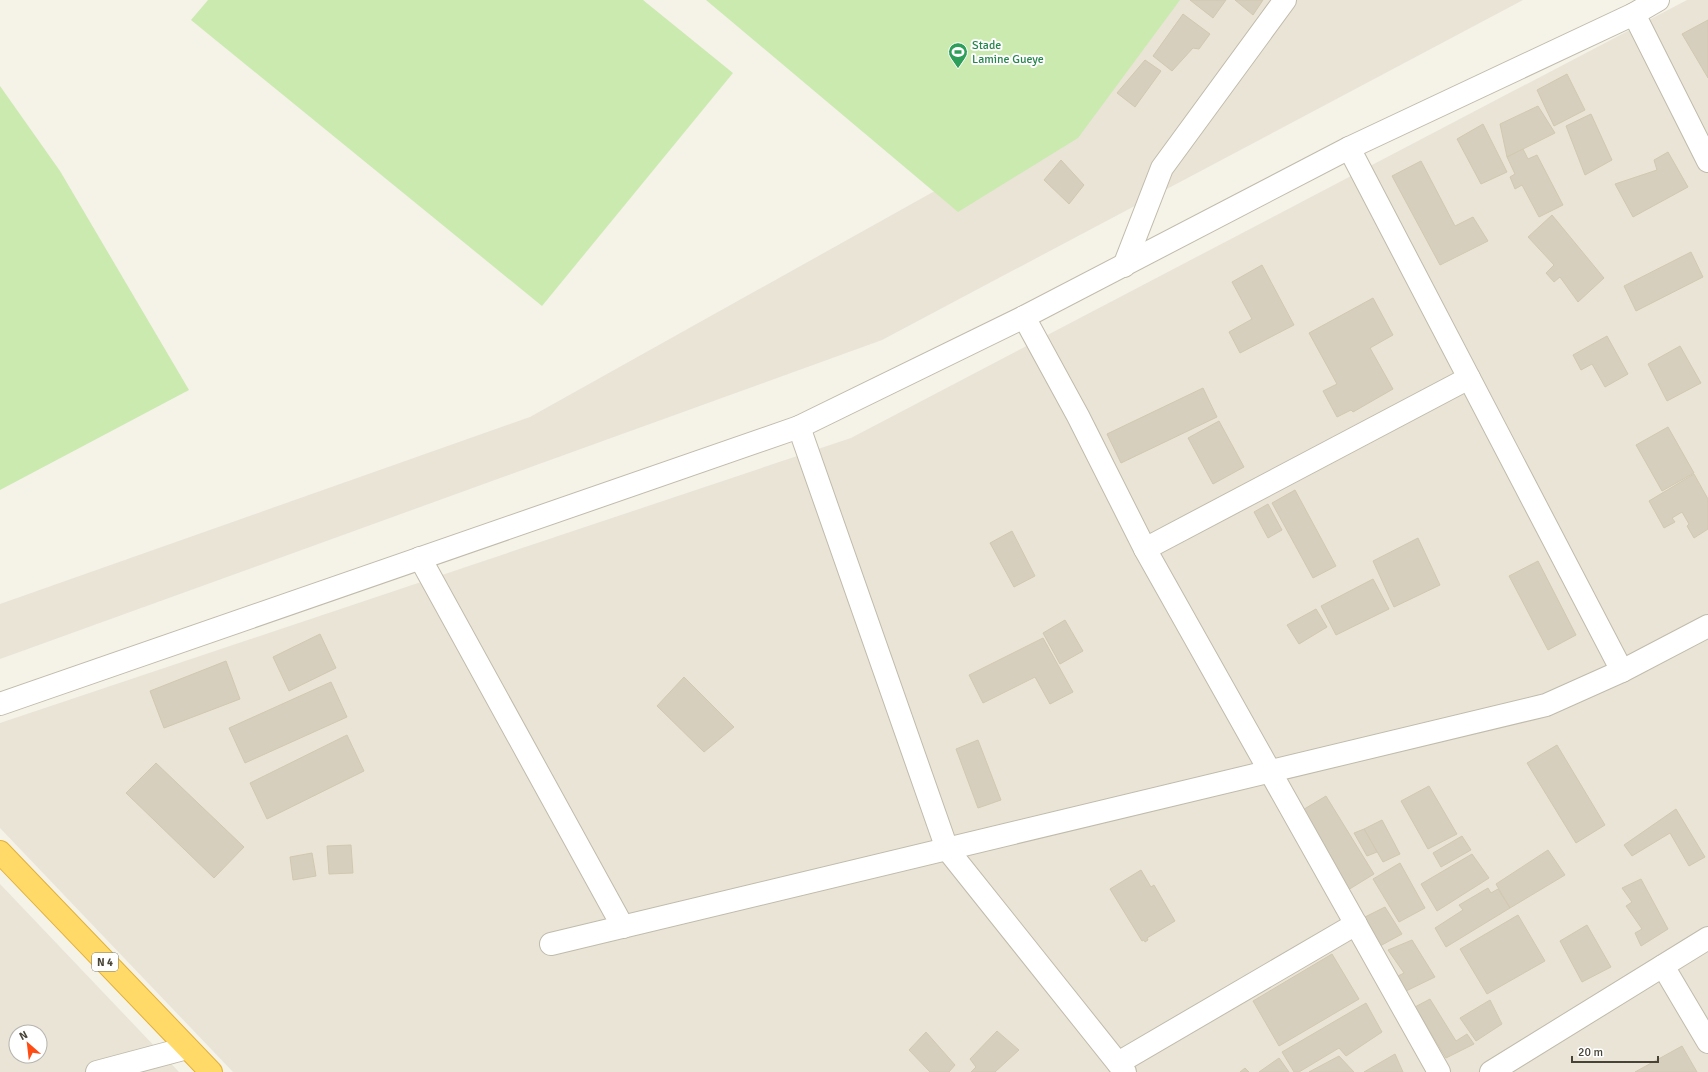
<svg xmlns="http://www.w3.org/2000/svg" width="1708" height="1072" font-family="Signika,sans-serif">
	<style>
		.residential { fill: #e9e4d6; fill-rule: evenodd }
		.garden { fill: #cbeab0 }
		.building { fill: #d7cfbd; stroke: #d2c8b0 }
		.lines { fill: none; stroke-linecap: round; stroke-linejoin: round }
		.minor-casing { stroke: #c0bbab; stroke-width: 24 }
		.highway-casing { stroke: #e2b135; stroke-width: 24 }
		.minor { stroke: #fff; stroke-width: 22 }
		.highway { stroke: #ffda69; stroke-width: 22 }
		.labels { text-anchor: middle; stroke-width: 4; stroke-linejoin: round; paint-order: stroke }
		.shield { fill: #fff; stroke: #7f7b73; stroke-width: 1 }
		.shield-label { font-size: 11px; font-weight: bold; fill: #484337 }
		.leisure-label { font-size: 12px; fill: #27864d; stroke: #fff; text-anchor: start }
	</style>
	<rect width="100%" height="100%" fill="#f5f2e8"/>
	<g class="residential">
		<path d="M 1158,0 L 1523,0 L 882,340 L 0,659 L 0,604 L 530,417 L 1062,120 Z"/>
		<path d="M 1687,0 L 1708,0 L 1708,1072 L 233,1072 L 0,828 L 0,723 L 851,438 Z"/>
		<path d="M 0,884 L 179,1072 L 0,1072 ZM 16,1032 L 40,1032 L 40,1056 L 16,1056 Z"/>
	</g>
	<g class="garden">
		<path d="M 208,0 L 643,0 L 733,73 L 542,306 L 191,20 Z"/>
		<path d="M 706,0 L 1180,0 L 1078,138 L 958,212 Z"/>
		<path d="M 0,86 L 60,171 L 189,390 L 0,490 Z"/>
	</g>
	<g class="building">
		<path d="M 1190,0 L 1226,0 L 1213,18 Z"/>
		<path d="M 1235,0 L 1263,0 L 1253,15 Z"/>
		<path d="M 1183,14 L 1210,34 L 1199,49 L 1193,48 L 1172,71 L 1153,56 Z"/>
		<path d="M 1708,20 L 1708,78 L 1682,34 Z"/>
		<path d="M 1145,60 L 1161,71 L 1135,107 L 1117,93 Z"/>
		<path d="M 1567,74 L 1585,110 L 1554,126 L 1537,90 Z"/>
		<path d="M 1538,106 L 1555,133 L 1507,157 L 1500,124 Z"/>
		<path d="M 1591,114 L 1612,160 L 1585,175 L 1566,126 Z"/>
		<path d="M 1483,124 L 1507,172 L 1481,184 L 1457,139 Z"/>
		<path d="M 1523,149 L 1528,159 L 1537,155 L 1563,205 L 1539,217 L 1522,185 L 1515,189 L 1510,177 L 1515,174 L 1507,157 Z"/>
		<path d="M 1668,152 L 1688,187 L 1633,217 L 1615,184 L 1657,170 L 1654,160 Z"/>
		<path d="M 1061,160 L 1084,185 L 1069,204 L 1044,180 Z"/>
		<path d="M 1421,161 L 1455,226 L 1473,217 L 1488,241 L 1440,265 L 1392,176 Z"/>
		<path d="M 1552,215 L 1604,278 L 1578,302 L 1560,277 L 1554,282 L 1546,273 L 1554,265 L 1528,237 Z"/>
		<path d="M 1691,252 L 1703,277 L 1636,311 L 1624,286 Z"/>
		<path d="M 1262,265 L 1294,325 L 1240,353 L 1229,332 L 1252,319 L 1232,282 Z"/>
		<path d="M 1373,298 L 1393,335 L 1370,348 L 1393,389 L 1353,412 L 1351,410 L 1337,417 L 1323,391 L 1337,384 L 1309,333 Z"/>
		<path d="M 1607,336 L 1628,374 L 1605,387 L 1592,364 L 1581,370 L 1573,355 Z"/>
		<path d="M 1680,346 L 1701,383 L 1667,401 L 1648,364 Z"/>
		<path d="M 1203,388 L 1217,417 L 1121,463 L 1107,434 Z"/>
		<path d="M 1219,421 L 1244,467 L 1213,484 L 1188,438 Z"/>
		<path d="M 1668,427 L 1694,473 L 1662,491 L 1636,445 Z"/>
		<path d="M 1694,474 L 1708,499 L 1708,529 L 1694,538 L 1687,526 L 1689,524 L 1682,512 L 1672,518 L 1675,522 L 1664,528 L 1649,501 Z"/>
		<path d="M 1295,490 L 1336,566 L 1313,578 L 1272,503 Z"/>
		<path d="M 1268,504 L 1282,530 L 1268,538 L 1254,512 Z"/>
		<path d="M 1012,531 L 1035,576 L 1014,587 L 990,543 Z"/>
		<path d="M 1418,538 L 1440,585 L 1394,607 L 1373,561 Z"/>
		<path d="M 1538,561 L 1576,635 L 1548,650 L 1509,576 Z"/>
		<path d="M 1373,579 L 1389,609 L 1336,635 L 1321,606 Z"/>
		<path d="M 1316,609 L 1327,627 L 1299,644 L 1287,625 Z"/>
		<path d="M 1065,620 L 1083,651 L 1060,664 L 1043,633 Z"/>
		<path d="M 320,634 L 336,668 L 289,691 L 273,657 Z"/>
		<path d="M 1043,638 L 1073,692 L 1050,704 L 1035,677 L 983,703 L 969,675 Z"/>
		<path d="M 226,661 L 240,699 L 164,728 L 150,691 Z"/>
		<path d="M 684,677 L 734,727 L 704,752 L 657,706 Z"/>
		<path d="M 331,682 L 347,717 L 245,763 L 229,728 Z"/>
		<path d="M 347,735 L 364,771 L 267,819 L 250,783 Z"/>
		<path d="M 978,740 L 1001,800 L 978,808 L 956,749 Z"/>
		<path d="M 1557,745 L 1605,825 L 1576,843 L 1527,763 Z"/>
		<path d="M 156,763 L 244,847 L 214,878 L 126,793 Z"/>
		<path d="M 1429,786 L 1457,834 L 1428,849 L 1401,801 Z"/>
		<path d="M 1326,796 L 1374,874 L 1348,890 L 1301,811 Z"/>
		<path d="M 1676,809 L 1705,857 L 1689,866 L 1670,833 L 1632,856 L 1624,845 Z"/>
		<path d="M 1382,820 L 1400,854 L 1383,862 L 1364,829 Z"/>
		<path d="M 1364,829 L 1377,852 L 1367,856 L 1354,833 Z"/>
		<path d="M 1462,836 L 1471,850 L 1441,867 L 1433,853 Z"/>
		<path d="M 351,845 L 353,873 L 329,874 L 327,846 Z"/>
		<path d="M 1548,850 L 1565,875 L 1510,908 L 1496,884 Z"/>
		<path d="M 312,853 L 316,876 L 293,880 L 290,857 Z"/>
		<path d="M 1472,854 L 1489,878 L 1437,911 L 1421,884 Z"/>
		<path d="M 1400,863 L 1425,908 L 1399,922 L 1373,879 Z"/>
		<path d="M 1141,870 L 1151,887 L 1154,885 L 1175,921 L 1147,938 L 1148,940 L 1145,942 L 1144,940 L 1142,941 L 1110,889 Z"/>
		<path d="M 1641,879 L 1668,929 L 1641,946 L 1635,933 L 1642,929 L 1626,906 L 1632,902 L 1622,888 Z"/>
		<path d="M 1488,888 L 1491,893 L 1498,889 L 1510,908 L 1446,947 L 1435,928 L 1463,910 L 1459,905 Z"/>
		<path d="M 1385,907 L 1402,934 L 1380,946 L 1363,918 Z"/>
		<path d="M 1518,915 L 1545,961 L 1487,994 L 1460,949 Z"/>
		<path d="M 1587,925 L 1611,967 L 1582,982 L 1560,941 Z"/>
		<path d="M 1412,940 L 1435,977 L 1406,991 L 1396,977 L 1404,973 L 1388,950 Z"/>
		<path d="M 1332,954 L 1359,999 L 1279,1046 L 1253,1001 Z"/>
		<path d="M 1430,999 L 1456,1041 L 1467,1034 L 1474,1044 L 1446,1058 L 1415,1007 Z"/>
		<path d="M 1490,1000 L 1502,1024 L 1476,1041 L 1460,1018 Z"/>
		<path d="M 1366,1003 L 1382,1032 L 1346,1056 L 1339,1048 L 1299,1072 L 1294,1072 L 1282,1052 Z"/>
		<path d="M 997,1031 L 1019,1050 L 995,1072 L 971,1072 L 976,1067 L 970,1059 Z"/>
		<path d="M 926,1032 L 955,1065 L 949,1072 L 930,1072 L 909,1050 Z"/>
		<path d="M 1682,1046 L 1697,1072 L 1635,1072 Z"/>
		<path d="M 1395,1054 L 1403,1072 L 1364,1072 Z"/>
		<path d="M 1339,1056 L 1354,1072 L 1309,1072 Z"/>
		<path d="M 1279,1058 L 1289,1072 L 1259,1072 Z"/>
		<path d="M 1245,1068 L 1249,1072 L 1240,1072 Z"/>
	</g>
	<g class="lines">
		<g class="minor-casing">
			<g id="minor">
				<path d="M 1634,14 L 1708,161"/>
				<path d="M 1349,148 L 1622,671"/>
				<path d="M 1124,266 L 1162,168 L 1285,0"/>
				<path d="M 1024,317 L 1078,416 L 1145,549 L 1439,1072"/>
				<path d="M 799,427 L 947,849 L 1125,1072"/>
				<path d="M 1145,549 L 1469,378"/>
				<path d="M 420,558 L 623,927"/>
				<path d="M 0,704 L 799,427 L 1024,317 L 1349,148 L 1634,14 L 1658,0"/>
				<path d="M 551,944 L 1546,705 L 1622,671 L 1708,626"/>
				<path d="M 1663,966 L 1708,1042"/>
				<path d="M 1118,1063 L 1356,924"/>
				<path d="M 97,1072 L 187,1048"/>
				<path d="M 1491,1072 L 1708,938"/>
			</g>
		</g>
		<g class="highway-casing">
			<path id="highway" d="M 0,852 L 211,1072"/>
		</g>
		<use href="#minor" class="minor"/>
		<use href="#highway" class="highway"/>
	</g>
	<defs>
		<g id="stadium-pin" transform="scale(1)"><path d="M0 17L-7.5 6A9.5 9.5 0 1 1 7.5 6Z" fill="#2e9e5b" stroke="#fff"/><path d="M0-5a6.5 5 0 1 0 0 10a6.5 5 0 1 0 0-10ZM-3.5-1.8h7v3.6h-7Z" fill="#fff"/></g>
	</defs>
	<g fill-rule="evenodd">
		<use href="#stadium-pin" x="958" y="52"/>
	</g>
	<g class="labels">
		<rect class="shield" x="92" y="953" width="26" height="18" rx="3"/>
		<g class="shield-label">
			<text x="105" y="966">N 4</text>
		</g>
		<g class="leisure-label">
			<text x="972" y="49">Stade<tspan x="972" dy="14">Lamine Gueye</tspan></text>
		</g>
	</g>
	<g transform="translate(28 1044) rotate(332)"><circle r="19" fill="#ffffff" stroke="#b6b4af"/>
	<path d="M0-3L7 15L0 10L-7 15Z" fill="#ff4c15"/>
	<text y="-6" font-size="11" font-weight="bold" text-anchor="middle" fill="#484337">N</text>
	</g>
	<path d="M1572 1056v6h86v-6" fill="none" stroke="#484337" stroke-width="2"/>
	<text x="1578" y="1056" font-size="12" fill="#484337" stroke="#ffffff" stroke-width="3" paint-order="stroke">20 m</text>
</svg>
